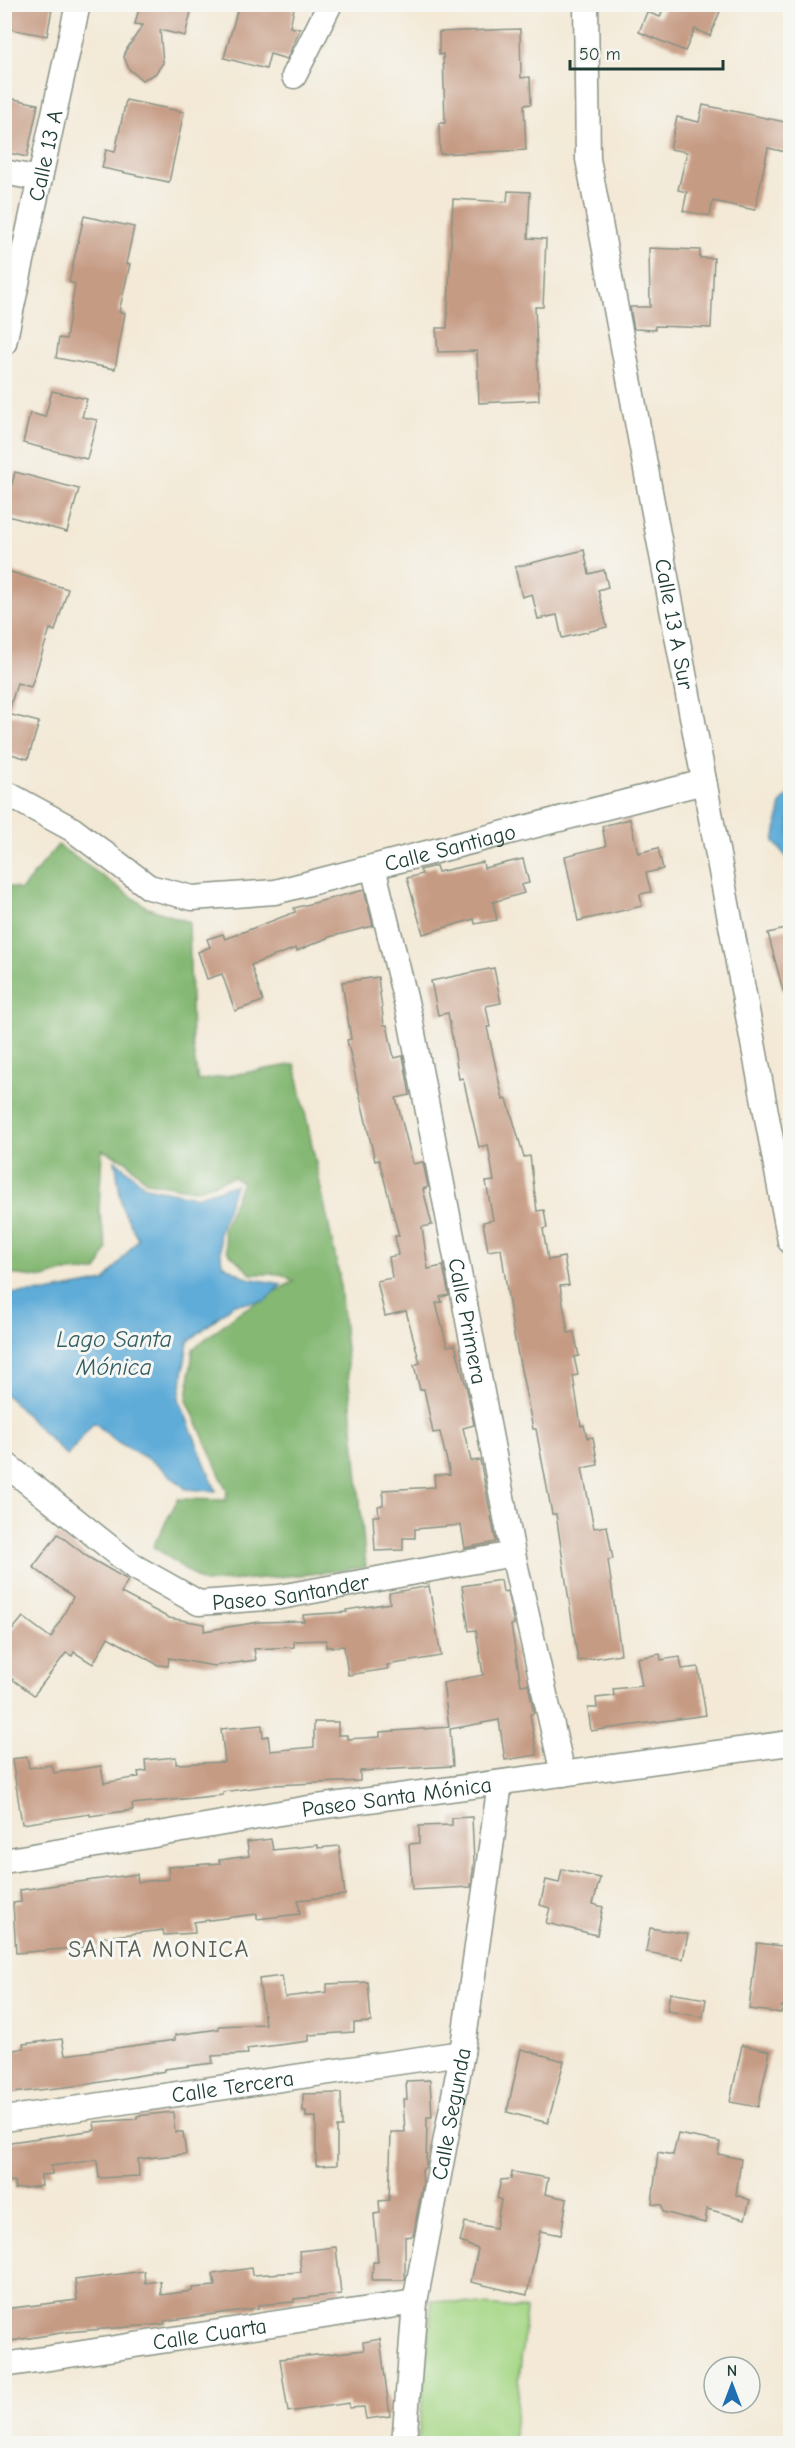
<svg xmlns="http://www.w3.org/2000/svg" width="795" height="2448" font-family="'Comic Neue',sans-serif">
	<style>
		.green { fill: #a6d786; stroke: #628a5d; stroke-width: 1.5 }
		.forest { fill: #84b873; stroke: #527a54; stroke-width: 1.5 }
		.water { fill: #5eacd8; stroke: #3e7486; stroke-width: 1.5 }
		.building { fill: #c69b84 }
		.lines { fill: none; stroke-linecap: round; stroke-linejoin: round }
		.minor-casing { stroke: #899385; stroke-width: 27 }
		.minor { stroke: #fff; stroke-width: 24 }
		.labels { text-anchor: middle; stroke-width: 6; stroke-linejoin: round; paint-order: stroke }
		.street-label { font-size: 22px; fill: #1f3d34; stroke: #f6f6f2 }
		.water-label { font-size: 24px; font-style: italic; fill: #325e65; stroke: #f6f6f2 }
		.neighbourhood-label { font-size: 24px; letter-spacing: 1.5px; fill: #595e50; stroke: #f6f6f2 }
	</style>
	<rect width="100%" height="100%" fill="#f6f6f2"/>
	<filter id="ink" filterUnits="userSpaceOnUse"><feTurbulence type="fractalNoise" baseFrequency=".0167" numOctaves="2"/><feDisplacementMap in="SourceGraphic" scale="12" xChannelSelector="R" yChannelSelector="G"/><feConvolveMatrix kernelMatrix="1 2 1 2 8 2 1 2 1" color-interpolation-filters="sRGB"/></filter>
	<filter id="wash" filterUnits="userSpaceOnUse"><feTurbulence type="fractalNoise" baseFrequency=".008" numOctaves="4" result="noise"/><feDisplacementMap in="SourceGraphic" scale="24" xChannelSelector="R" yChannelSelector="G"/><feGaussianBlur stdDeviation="1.35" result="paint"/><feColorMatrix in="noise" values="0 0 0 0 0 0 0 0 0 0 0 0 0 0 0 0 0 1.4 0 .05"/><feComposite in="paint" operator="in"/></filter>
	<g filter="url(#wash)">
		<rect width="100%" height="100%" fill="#f3e9d6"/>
		<path class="green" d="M 432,2300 L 526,2309 L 513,2443 L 418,2443 Z"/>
		<path class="forest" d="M 58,845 L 148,908 L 189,922 L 192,1042 L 198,1081 L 295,1064 L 339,1274 L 366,1567 L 311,1574 L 204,1583 L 153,1546 L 178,1499 L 226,1500 L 227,1491 L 187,1400 L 193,1349 L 238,1313 L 294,1281 L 281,1274 L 251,1274 L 227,1251 L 223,1229 L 242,1182 L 233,1177 L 195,1190 L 147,1182 L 126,1161 L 102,1150 L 99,1211 L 107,1249 L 97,1271 L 64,1272 L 44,1278 L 10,1274 L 4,1261 L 4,885 L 21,890 Z"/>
		<g class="water">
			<path d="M 790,792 L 790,861 L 774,842 L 781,803 Z"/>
			<path d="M 115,1160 L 146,1187 L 195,1197 L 235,1185 L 219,1233 L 222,1264 L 247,1278 L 282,1284 L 265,1301 L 234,1304 L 188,1342 L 179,1399 L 216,1491 L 186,1489 L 157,1464 L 114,1440 L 94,1422 L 67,1456 L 5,1394 L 5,1294 L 47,1292 L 105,1281 L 138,1239 L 122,1208 Z"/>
		</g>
		<g id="blocks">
			<g class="building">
				<path d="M 4,4 L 53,4 L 47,36 L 4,28 Z"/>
				<path d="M 140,4 L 193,4 L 185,36 L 160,30 L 163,63 L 155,74 L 142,80 L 129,69 L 124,57 L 126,50 L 143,25 L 135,24 Z"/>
				<path d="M 239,4 L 295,4 L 290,27 L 300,29 L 287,59 L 270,54 L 266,69 L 224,58 Z"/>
				<path d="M 665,4 L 723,4 L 710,36 L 695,29 L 685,51 L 639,32 L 647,12 L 660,17 Z"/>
				<path d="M 520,29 L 521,78 L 530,77 L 531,104 L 524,105 L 526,150 L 440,154 L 439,123 L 445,123 L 443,54 L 439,55 L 439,32 Z"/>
				<path d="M 4,97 L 38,104 L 27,157 L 4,152 Z"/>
				<path d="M 126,100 L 184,112 L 169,182 L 102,168 L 106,150 L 115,152 Z"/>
				<path d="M 703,105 L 790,123 L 790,153 L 768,148 L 755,210 L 713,201 L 710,216 L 683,211 L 687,192 L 678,190 L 687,152 L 670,149 L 677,117 L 699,122 Z"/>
				<path d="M 508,191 L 530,192 L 528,238 L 546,239 L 543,307 L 535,307 L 539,400 L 479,403 L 477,351 L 438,352 L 436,328 L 447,328 L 453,199 L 507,202 Z"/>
				<path d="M 84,216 L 134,227 L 126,264 L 130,264 L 119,312 L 125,313 L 115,369 L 56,358 L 59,338 L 66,339 L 75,284 L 69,282 Z"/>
				<path d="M 649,248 L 700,250 L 700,258 L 714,258 L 711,328 L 655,326 L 655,330 L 634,329 L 630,307 L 650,307 Z"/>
				<path d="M 52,391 L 87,399 L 82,417 L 97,420 L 87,459 L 23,443 L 30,413 L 45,417 Z"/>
				<path d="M 15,472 L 79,489 L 67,532 L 4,515 Z"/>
				<path d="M 584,550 L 589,574 L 604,570 L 608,587 L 598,590 L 607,627 L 562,638 L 557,615 L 538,619 L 532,594 L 522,597 L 515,567 Z"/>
				<path d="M 4,570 L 68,589 L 55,631 L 50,629 L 31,687 L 17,683 L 9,711 L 4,711 Z"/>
				<path d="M 4,713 L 39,722 L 28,759 L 4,752 Z"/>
				<path d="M 630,819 L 638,853 L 658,848 L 663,869 L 646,873 L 651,892 L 640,894 L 642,906 L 578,921 L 565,856 L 606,846 L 602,826 Z"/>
				<path d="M 523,859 L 529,883 L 521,885 L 524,893 L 493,902 L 497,920 L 475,924 L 474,919 L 423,934 L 407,878 L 422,874 L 420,870 L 436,866 L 438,872 L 483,862 L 484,868 Z"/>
				<path d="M 364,890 L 373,926 L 329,937 L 297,951 L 296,948 L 251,965 L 263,1001 L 235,1011 L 222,974 L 207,979 L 198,952 L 210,947 L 207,939 L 223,934 L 225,939 L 295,912 L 294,908 Z"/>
				<path d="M 790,928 L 790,990 L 783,991 L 768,933 Z"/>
				<path d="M 494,968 L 501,1003 L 486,1006 L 490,1027 L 487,1027 L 503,1100 L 507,1099 L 524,1157 L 530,1156 L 537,1211 L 544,1210 L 547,1228 L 543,1229 L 548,1260 L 564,1257 L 569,1285 L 560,1286 L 568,1333 L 574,1332 L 579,1356 L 574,1357 L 578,1375 L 573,1376 L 581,1426 L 584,1425 L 587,1438 L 593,1437 L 598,1465 L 582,1468 L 594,1528 L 607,1526 L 613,1559 L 608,1560 L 621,1654 L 578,1661 L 556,1514 L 552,1514 L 536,1429 L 533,1429 L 513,1330 L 501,1249 L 488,1251 L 483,1222 L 493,1220 L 486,1182 L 494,1181 L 488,1145 L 479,1147 L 463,1078 L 459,1079 L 448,1013 L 438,1015 L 431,981 Z"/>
				<path d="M 378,977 L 384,1025 L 387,1025 L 394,1058 L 403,1056 L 410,1095 L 396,1098 L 413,1164 L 423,1162 L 428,1187 L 423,1189 L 432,1225 L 422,1227 L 428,1269 L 443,1266 L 449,1295 L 440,1297 L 442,1302 L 436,1303 L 447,1346 L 455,1345 L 467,1390 L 474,1425 L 463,1428 L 471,1461 L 480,1460 L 496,1542 L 465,1548 L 461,1525 L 415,1529 L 415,1538 L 403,1538 L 403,1550 L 375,1551 L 373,1516 L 379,1516 L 378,1506 L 383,1505 L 383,1490 L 435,1487 L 434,1475 L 450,1474 L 440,1432 L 433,1433 L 424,1389 L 420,1390 L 414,1365 L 420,1363 L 406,1311 L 385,1316 L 377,1281 L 392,1278 L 389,1257 L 398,1255 L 395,1236 L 399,1236 L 379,1160 L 375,1161 L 347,1040 L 351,1039 L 342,982 Z"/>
				<path d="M 58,1534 L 88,1557 L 128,1580 L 121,1593 L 169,1618 L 205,1624 L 204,1631 L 259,1622 L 304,1621 L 303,1615 L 347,1612 L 346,1610 L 390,1603 L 389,1593 L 429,1586 L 441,1656 L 387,1665 L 388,1669 L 348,1675 L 344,1646 L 326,1647 L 326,1640 L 294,1641 L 294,1647 L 254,1649 L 256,1660 L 214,1666 L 169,1658 L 168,1666 L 158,1665 L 108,1637 L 93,1664 L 74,1652 L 72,1656 L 66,1653 L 34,1695 L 4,1673 L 4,1640 L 23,1617 L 51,1638 L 73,1597 L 33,1567 Z"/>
				<path d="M 501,1580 L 503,1592 L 507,1591 L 514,1624 L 511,1625 L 521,1685 L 528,1684 L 534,1713 L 530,1714 L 537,1755 L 505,1760 L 499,1720 L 450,1729 L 453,1766 L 360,1771 L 360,1781 L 274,1785 L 223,1792 L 223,1795 L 132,1804 L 133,1810 L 90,1816 L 90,1814 L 22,1824 L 12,1759 L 27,1757 L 29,1768 L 52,1765 L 54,1773 L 101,1766 L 104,1783 L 139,1777 L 138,1772 L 146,1771 L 145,1760 L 176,1757 L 176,1764 L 225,1762 L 221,1729 L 262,1725 L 263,1737 L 268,1736 L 270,1751 L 314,1747 L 314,1722 L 338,1722 L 338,1735 L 347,1735 L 347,1739 L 380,1737 L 380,1732 L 449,1727 L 443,1683 L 483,1675 L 476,1630 L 469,1631 L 462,1586 Z"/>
				<path d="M 660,1654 L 661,1660 L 680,1657 L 682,1669 L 698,1667 L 706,1715 L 591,1731 L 588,1708 L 597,1708 L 596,1698 L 614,1696 L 613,1689 L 642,1686 L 637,1658 Z"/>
				<path d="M 472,1817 L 474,1862 L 471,1887 L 412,1890 L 409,1844 L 419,1843 L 419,1826 L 452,1825 L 452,1818 Z"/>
				<path d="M 271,1839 L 273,1850 L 318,1845 L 318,1848 L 339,1846 L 345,1895 L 298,1900 L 300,1914 L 257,1919 L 257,1914 L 194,1922 L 195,1933 L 164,1935 L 163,1930 L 98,1938 L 99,1946 L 16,1953 L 13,1903 L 21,1902 L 20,1890 L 137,1874 L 138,1882 L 169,1879 L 168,1867 L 220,1863 L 219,1860 L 249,1856 L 247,1842 Z"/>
				<path d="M 562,1869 L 600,1878 L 593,1904 L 603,1907 L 597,1935 L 546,1923 L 550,1908 L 540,1905 L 546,1880 L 559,1883 Z"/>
				<path d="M 650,1928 L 688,1934 L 683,1959 L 646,1952 Z"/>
				<path d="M 757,1943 L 790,1947 L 790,2006 L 782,2006 L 781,2013 L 749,2009 Z"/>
				<path d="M 282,1976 L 285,1997 L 327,1992 L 327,1984 L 368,1982 L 371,2022 L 354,2023 L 354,2032 L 309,2035 L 309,2041 L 247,2049 L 248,2054 L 212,2056 L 213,2063 L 165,2069 L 165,2071 L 83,2085 L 4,2094 L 4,2052 L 24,2048 L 23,2044 L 62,2039 L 65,2055 L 175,2040 L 175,2035 L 219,2029 L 219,2026 L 265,2024 L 259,1979 Z"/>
				<path d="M 670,1993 L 706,1999 L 703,2017 L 667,2011 Z"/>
				<path d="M 742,2045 L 770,2051 L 758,2107 L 730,2102 Z"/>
				<path d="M 521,2049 L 564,2061 L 548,2123 L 507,2112 Z"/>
				<path d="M 430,2080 L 432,2117 L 427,2117 L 426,2167 L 422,2170 L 423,2182 L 413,2236 L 405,2237 L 405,2280 L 372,2280 L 373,2262 L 378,2262 L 374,2214 L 380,2213 L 379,2201 L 389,2200 L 391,2132 L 405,2132 L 403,2099 L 407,2099 L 406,2081 Z"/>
				<path d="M 341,2093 L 342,2127 L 337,2127 L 337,2165 L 316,2166 L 316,2117 L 306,2117 L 306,2111 L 303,2111 L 303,2094 Z"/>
				<path d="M 173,2112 L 175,2132 L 183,2132 L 186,2154 L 138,2159 L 139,2176 L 99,2178 L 97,2160 L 51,2166 L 52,2174 L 41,2175 L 42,2186 L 15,2189 L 14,2181 L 4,2182 L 4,2143 L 95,2130 L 94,2122 L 137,2119 L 137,2116 Z"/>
				<path d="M 678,2134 L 720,2142 L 718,2154 L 741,2159 L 736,2195 L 750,2200 L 745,2219 L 707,2209 L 705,2223 L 663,2212 L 662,2205 L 652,2204 L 658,2152 L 673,2155 Z"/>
				<path d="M 512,2172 L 548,2178 L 545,2194 L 567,2199 L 561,2235 L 540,2231 L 527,2295 L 471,2282 L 478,2249 L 460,2242 L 465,2222 L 496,2228 L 501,2200 L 497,2198 L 501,2180 L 511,2179 Z"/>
				<path d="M 336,2247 L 341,2294 L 294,2299 L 294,2302 L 258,2305 L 258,2308 L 164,2321 L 165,2324 L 67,2332 L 4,2342 L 4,2309 L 77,2300 L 75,2280 L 144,2271 L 145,2283 L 160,2281 L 161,2295 L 192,2291 L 192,2288 L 215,2286 L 213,2274 L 251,2268 L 252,2275 L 301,2272 L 299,2251 Z"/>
				<path d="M 380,2339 L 390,2416 L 366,2419 L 364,2407 L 349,2408 L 349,2403 L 288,2412 L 280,2359 L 364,2350 L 363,2342 Z"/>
			</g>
		</g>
	</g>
	<g filter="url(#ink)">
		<use href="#blocks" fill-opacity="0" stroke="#899385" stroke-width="1.5"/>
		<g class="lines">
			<g class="minor-casing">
				<g id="minor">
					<path id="s1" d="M 586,4 L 588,159 L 790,1241"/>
					<path d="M 294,76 L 330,4"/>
					<path d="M 4,172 L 40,179"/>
					<path id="s2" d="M 4,343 L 78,4"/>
					<path id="s3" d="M 4,792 L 72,829 L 149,887 L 192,898 L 275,892 L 704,782"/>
					<path id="s4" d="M 373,867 L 410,1018 L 513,1554 L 563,1774"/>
					<path id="s5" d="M 4,1463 L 133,1566 L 199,1603 L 280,1597 L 513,1554"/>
					<path id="s6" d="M 4,1861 L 303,1809 L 790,1743"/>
					<path id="s7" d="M 4,2119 L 462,2053"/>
					<path id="s8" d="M 4,2365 L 415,2302"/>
					<path id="s9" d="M 404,2444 L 415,2302 L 462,2053 L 500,1783"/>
				</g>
			</g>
			<use href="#minor" class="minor"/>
		</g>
	</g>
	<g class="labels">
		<g class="street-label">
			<text dy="8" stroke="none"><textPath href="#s2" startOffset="192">Calle 13 A</textPath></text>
			<text dy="8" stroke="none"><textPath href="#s1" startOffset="628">Calle 13 A Sur</textPath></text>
			<text dy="8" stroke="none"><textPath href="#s3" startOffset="482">Calle Santiago</textPath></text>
			<text dy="8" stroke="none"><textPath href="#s4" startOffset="464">Calle Primera</textPath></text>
			<text dy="8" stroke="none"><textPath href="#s5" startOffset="333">Paseo Santander</textPath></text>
			<text dy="8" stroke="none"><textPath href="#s6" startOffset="398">Paseo Santa Mónica</textPath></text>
			<text dy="8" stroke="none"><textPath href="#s7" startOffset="231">Calle Tercera</textPath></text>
			<text dy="8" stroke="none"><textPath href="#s9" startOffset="334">Calle Segunda</textPath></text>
			<text dy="8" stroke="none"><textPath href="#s8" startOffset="208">Calle Cuarta</textPath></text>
		</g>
		<g class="water-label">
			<text x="114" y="1347">Lago Santa<tspan x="114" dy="28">Mónica</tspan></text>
		</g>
		<g class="neighbourhood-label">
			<text x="159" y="1957">SANTA MONICA</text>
		</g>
	</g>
	<rect width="795" height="2448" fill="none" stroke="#f6f6f2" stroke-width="24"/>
	<g transform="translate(732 2385)"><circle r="28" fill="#f6f6f2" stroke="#a0aca6" stroke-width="1.5"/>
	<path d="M0-4.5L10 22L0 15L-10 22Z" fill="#1f6fb2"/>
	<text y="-9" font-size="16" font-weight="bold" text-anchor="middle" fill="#1f3d34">N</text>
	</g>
	<path d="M570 60v9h153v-9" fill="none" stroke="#1f3d34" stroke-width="3"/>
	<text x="579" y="60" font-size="18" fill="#1f3d34" stroke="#f6f6f2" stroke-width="4.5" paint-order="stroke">50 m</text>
</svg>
